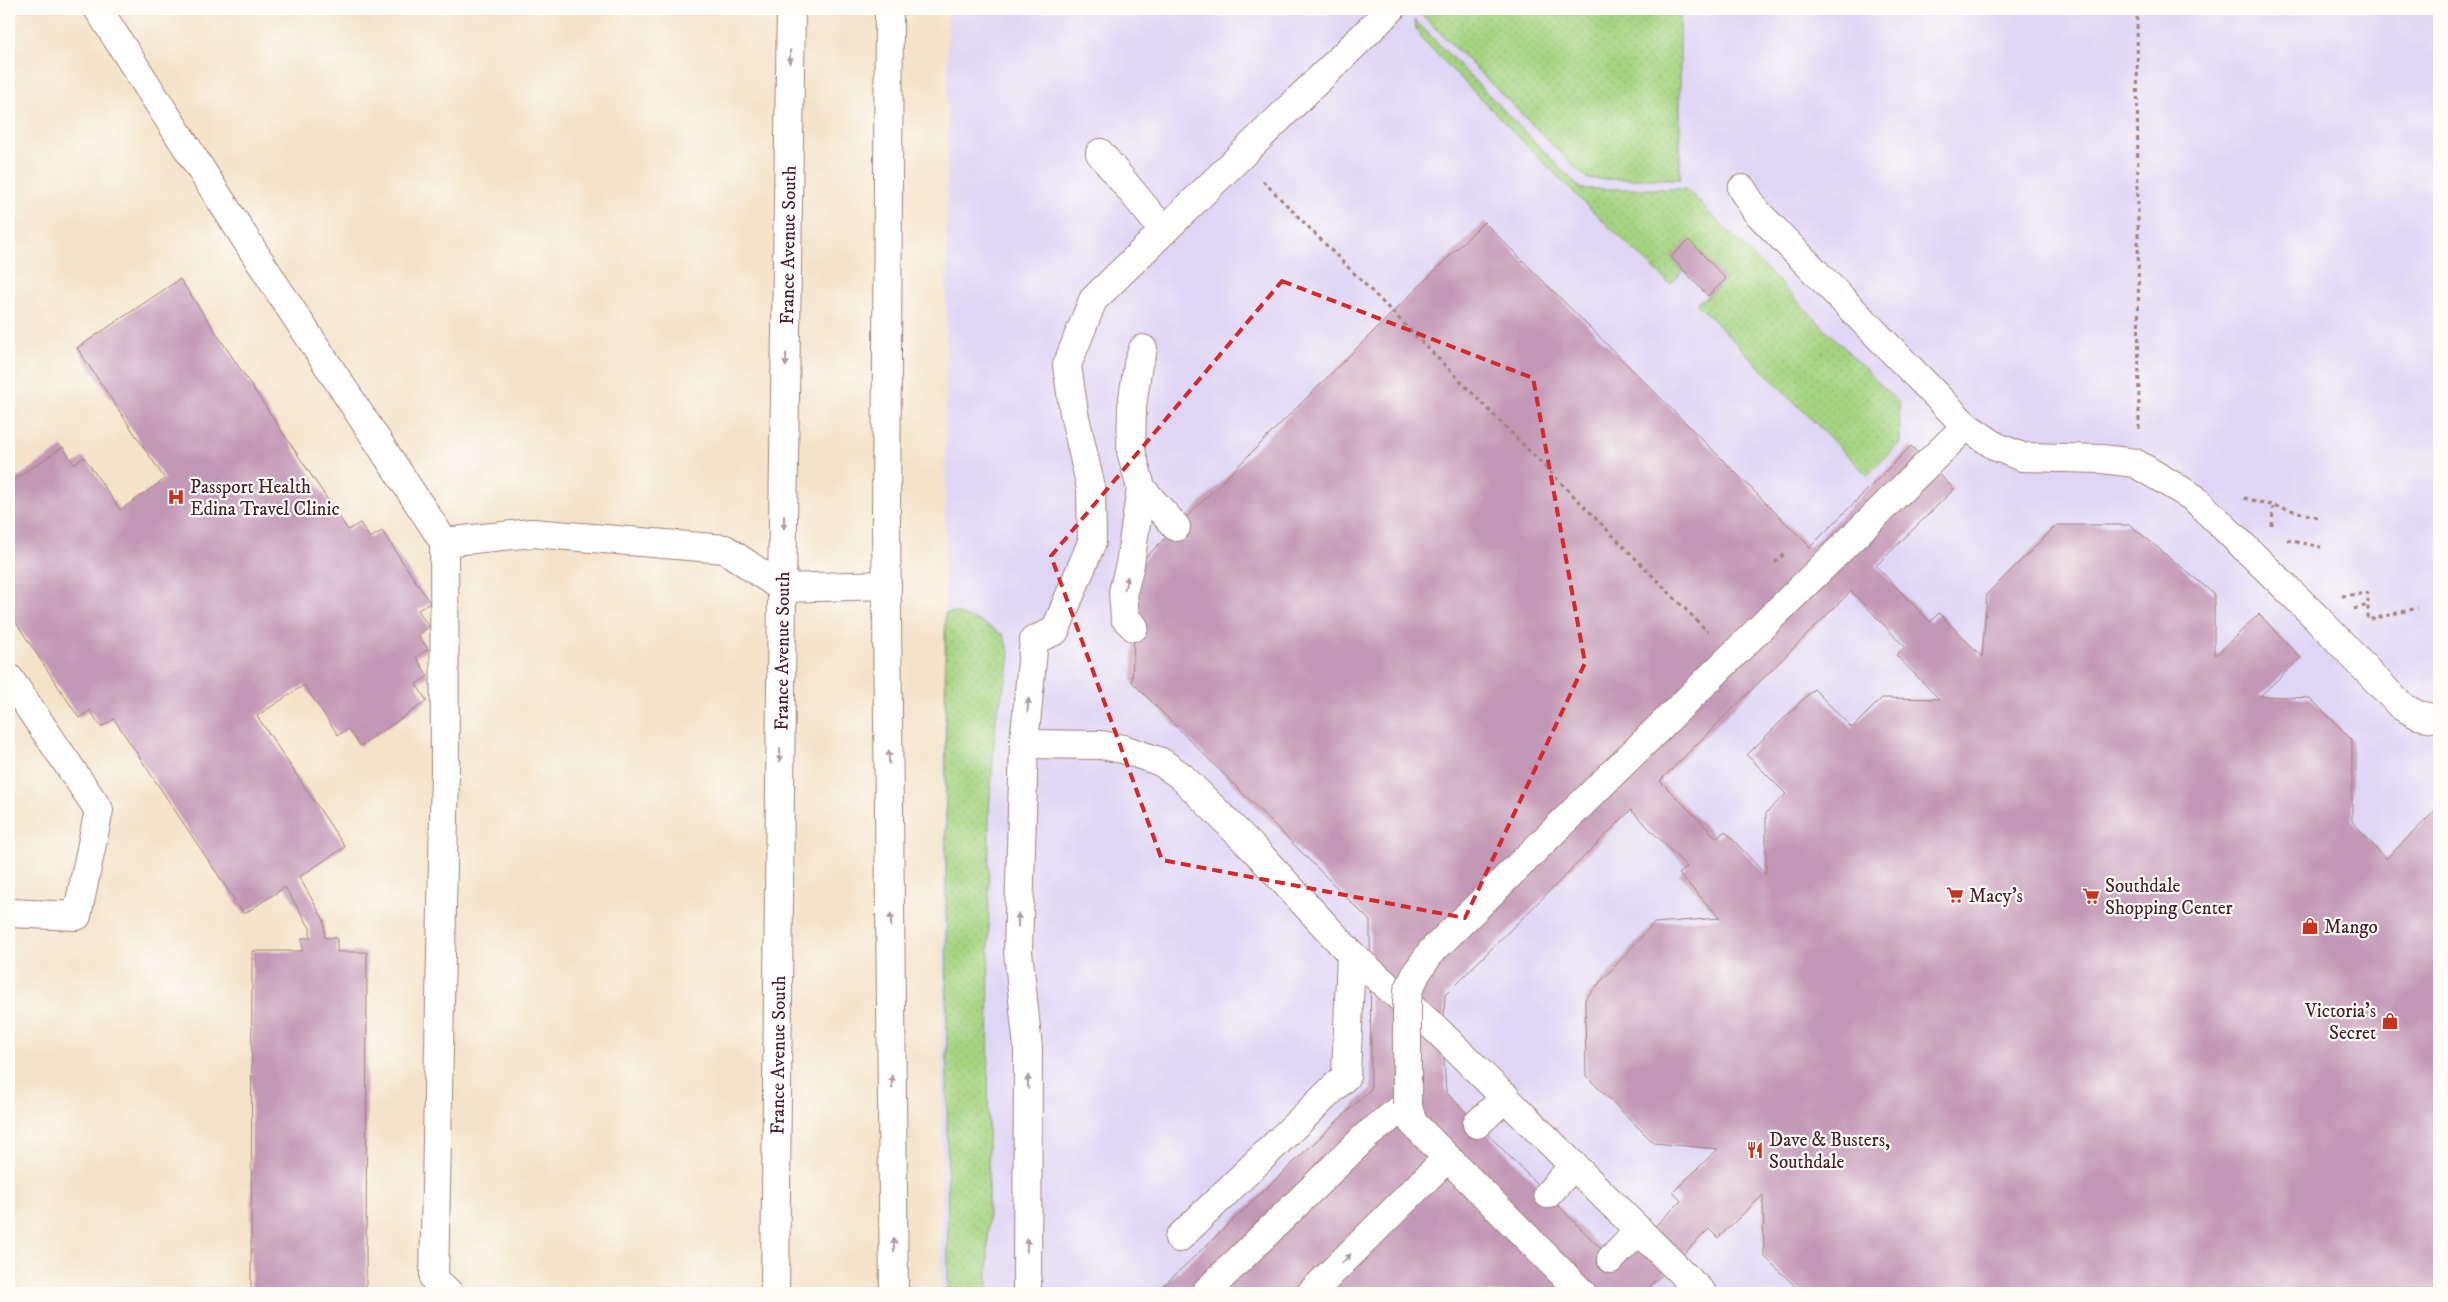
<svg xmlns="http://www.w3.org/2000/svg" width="2448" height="1302" font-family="'IM FELL DW Pica',serif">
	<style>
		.built { fill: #dfd5f5 }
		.grass { fill: url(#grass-dots); stroke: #787a56 }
		.building { fill: #c397b6; fill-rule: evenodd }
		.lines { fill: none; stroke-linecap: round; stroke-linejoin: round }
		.minor-casing { stroke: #9f817a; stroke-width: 30 }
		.major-casing { stroke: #9f817a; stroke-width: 30 }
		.path { stroke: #9f817a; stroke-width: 3; stroke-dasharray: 4 4; stroke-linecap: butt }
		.minor { stroke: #fff; stroke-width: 28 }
		.major { stroke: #fff; stroke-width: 28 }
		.minor-bridge-casing { stroke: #9f817a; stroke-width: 30; stroke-linecap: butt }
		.minor-bridge { stroke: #fff; stroke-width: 28 }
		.oneway { fill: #ae9aa0 }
		.marked { fill: none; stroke: #d62828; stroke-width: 4; stroke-dasharray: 10 6; stroke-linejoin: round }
		.labels { text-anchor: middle; stroke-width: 4.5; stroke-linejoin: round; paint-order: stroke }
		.street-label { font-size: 19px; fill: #4a1f2b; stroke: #fdfcf7 }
		.poi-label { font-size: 19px; fill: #4a1f2b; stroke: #fdfcf7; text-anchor: start }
	</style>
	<defs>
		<pattern id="grass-dots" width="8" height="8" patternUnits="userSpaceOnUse" patternTransform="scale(1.25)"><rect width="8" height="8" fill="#a5d481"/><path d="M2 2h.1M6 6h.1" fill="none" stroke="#90b670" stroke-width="1.8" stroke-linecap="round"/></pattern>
	</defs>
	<rect width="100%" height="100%" fill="#fdfcf7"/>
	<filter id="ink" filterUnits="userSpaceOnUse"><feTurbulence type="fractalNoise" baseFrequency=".02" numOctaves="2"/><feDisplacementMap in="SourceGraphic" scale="10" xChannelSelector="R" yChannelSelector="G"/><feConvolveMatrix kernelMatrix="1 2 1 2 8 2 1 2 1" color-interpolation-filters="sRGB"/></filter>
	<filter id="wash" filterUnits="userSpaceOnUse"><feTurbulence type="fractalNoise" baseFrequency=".0096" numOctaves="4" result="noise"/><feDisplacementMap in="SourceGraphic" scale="20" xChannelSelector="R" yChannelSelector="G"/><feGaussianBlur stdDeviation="1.12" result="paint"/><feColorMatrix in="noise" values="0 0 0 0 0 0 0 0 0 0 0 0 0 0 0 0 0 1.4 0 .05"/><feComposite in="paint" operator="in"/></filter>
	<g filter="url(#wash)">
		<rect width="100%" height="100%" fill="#f4e3c9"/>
		<path class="built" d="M 948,9 L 2439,9 L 2439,1293 L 941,1293 Z"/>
		<g class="grass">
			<path d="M 1423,9 L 1680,9 L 1680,179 L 1587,179 L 1419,12 Z"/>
			<path d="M 1415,20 L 1581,189 L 1686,189 L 1899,403 L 1900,443 L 1867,475 L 1696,303 L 1708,296 L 1726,279 L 1689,241 L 1671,257 L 1683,271 L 1670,284 L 1579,198 L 1422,39 L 1416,29 Z"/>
			<path d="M 945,613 L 956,613 L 983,623 L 1003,635 L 1010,655 L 1006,681 L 996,716 L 989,812 L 988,1293 L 948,1293 Z"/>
		</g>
		<g id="blocks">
			<g class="building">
				<path d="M 1484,222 L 1810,547 L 1911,446 L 1954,489 L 1876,566 L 1930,622 L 1939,613 L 1982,657 L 1987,594 L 2057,525 L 2130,525 L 2214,594 L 2214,652 L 2216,655 L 2259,614 L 2301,658 L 2260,696 L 2310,698 L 2352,740 L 2352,821 L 2386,859 L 2439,807 L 2439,1293 L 1802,1293 L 1764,1256 L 1763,1195 L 1718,1238 L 1709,1229 L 1643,1293 L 1156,1293 L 1371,1089 L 1370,921 L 1132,682 L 1137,566 ZM 1851,591 L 1905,647 L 1896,655 L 1939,699 L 1882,698 L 1852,728 L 1814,689 L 1747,755 L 1786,794 L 1766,813 L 1766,875 L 1725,831 L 1717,838 L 1660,781 ZM 1631,810 L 1687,867 L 1679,874 L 1720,918 L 1654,923 L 1585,999 L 1586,1076 L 1654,1143 L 1718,1149 L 1673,1192 L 1681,1201 L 1616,1264 L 1446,1092 L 1443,1044 L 1445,995 Z"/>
				<path d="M 1689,240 L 1726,279 L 1708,296 L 1671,257 Z"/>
				<path d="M 180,279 L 348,530 L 360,523 L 370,538 L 382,531 L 430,603 L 418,610 L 429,627 L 418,635 L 428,649 L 416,657 L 428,676 L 416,684 L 427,701 L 360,746 L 348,729 L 338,735 L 304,685 L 257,716 L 345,847 L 299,877 L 324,920 L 325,938 L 337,938 L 337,952 L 367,952 L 366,1293 L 251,1293 L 252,951 L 302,951 L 302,938 L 310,938 L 310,928 L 285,887 L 244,914 L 114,719 L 101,727 L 90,710 L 79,718 L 9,612 L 9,483 L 63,447 L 74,464 L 84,457 L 120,510 L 165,479 L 77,348 Z"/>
			</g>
		</g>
	</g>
	<g filter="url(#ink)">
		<use href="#blocks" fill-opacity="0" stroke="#9f817a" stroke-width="1"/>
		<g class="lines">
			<g class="minor-casing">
				<g id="minor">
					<path d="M 98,9 L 277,288 L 444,542 L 445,769 L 434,1279 L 449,1293"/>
					<path d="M 1100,153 L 1164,231"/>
					<path d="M 1742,189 L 1756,211 L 1966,426 L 1997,447 L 2022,457 L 2102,459 L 2135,463 L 2194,498 L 2317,618 L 2401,706 L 2418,715 L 2439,719"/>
					<path d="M 1141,488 L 1176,527"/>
					<path d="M 444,542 L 532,533 L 725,549 L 782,588 L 887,585"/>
					<path d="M 1134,627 L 1125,618 L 1123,592 L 1130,564 L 1141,488 L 1131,451 L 1132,406 L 1138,364 L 1143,349"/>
					<path d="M 9,678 L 99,810 L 77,916 L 9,913"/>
					<path d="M 1024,744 L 1101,745 L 1123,749 L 1161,762 L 1181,776 L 1257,852 L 1351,954 L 1438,1031 L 1702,1293"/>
					<path d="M 1417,972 L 1431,952 L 1966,426"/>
					<path d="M 1477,1124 L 1506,1097"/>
					<path d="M 1548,1194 L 1574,1165"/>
					<path d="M 1179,1238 L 1346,1076 L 1351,954"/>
					<path d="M 1611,1259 L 1639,1230"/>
					<path d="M 1027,1293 L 1028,1048 L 1018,951 L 1024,744 L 1034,640 L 1055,631 L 1092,542 L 1091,488 L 1074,413 L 1067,365 L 1093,300 L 1391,9"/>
					<path d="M 1205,1293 L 1366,1136 L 1407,1104 L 1413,1123 L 1582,1293"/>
					<path d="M 1311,1293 L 1447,1158"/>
				</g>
			</g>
			<g class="major-casing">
				<g id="major">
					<path d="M 889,9 L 886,522 L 894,1293"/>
					<path id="s1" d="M 775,1293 L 782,588 L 791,9"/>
				</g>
			</g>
			<g class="path">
				<path d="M 2137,9 L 2139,431"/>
				<path d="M 1263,181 L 1707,631 L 1708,630"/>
				<path d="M 2244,498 L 2321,518"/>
				<path d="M 2272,526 L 2273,507"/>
				<path d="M 2287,540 L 2321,547"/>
				<path d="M 1775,563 L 1785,553"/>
				<path d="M 2342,596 L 2368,593 L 2368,620 L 2418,608"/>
				<path d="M 2354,609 L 2368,605"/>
			</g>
			<use href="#minor" class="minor"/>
			<use href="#major" class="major"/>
			<g class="minor-bridge-casing">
				<path id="minor-bridge" d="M 1407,1104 L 1407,1003 L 1408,991 L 1417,972"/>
			</g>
			<use href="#minor-bridge" class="minor-bridge"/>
		</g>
		<defs><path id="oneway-solid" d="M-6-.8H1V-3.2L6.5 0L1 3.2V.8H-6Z" transform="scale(1.25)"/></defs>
		<g class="oneway">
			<use href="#oneway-solid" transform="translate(790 57) rotate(91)"/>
			<use href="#oneway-solid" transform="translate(786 360) rotate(91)"/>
			<use href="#oneway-solid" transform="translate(784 522) rotate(91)"/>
			<use href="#oneway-solid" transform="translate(1126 583) rotate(-76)"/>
			<use href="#oneway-solid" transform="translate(1028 705) rotate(-85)"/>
			<use href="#oneway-solid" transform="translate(780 755) rotate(91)"/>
			<use href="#oneway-solid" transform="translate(889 757) rotate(-91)"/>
			<use href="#oneway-solid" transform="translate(891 920) rotate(-91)"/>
			<use href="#oneway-solid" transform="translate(1018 920) rotate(-89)"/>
			<use href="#oneway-solid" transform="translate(892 1082) rotate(-91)"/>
			<use href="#oneway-solid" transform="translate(1028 1082) rotate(-89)"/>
			<use href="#oneway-solid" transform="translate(894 1245) rotate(-90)"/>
			<use href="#oneway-solid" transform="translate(1027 1245) rotate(-89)"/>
			<use href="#oneway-solid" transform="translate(1346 1259) rotate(-45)"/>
		</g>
	</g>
	<path class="marked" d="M 1282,281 L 1533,378 L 1585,663 L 1465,918 L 1162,860 L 1051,556 Z"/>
	<defs>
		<g id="hospital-bare" transform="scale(1.35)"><path d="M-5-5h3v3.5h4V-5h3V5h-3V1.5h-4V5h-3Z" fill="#c8321e" stroke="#fdfcf7" stroke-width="2.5" paint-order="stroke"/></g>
		<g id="supermarket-bare" transform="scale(1.35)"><path d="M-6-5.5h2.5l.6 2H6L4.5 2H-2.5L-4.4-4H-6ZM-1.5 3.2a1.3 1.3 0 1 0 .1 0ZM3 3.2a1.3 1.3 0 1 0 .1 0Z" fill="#c8321e" stroke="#fdfcf7" stroke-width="2.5" paint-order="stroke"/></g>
		<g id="shop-bare" transform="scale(1.35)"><path d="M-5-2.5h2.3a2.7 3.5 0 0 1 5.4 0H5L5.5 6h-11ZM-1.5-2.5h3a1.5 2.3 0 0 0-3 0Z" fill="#c8321e" stroke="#fdfcf7" stroke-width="2.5" paint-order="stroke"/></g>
		<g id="restaurant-bare" transform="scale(1.35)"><path d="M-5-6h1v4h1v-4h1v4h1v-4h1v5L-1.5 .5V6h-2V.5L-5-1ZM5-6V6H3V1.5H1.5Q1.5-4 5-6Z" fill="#c8321e" stroke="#fdfcf7" stroke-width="2.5" paint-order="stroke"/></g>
	</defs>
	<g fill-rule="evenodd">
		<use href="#hospital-bare" x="176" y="497"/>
		<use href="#supermarket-bare" x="1955" y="895"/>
		<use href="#supermarket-bare" x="2091" y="896"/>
		<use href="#shop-bare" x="2310" y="926"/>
		<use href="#shop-bare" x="2390" y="1021"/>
		<use href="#restaurant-bare" x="1755" y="1150"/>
	</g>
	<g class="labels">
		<g class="street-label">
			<text dy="7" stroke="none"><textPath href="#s1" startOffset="1048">France Avenue South</textPath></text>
			<text dy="7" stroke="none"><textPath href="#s1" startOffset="642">France Avenue South</textPath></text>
			<text dy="7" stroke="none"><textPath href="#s1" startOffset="238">France Avenue South</textPath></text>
		</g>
		<g class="poi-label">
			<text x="190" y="493">Passport Health<tspan x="190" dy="22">Edina Travel Clinic</tspan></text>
			<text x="2105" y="892">Southdale<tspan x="2105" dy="22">Shopping Center</tspan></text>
			<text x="1969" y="902">Macy's</text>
			<text x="2324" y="933">Mango</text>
			<text x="2376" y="1017" text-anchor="end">Victoria's<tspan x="2376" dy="22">Secret</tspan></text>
			<text x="1769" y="1146">Dave &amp; Busters,<tspan x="1769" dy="22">Southdale</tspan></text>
		</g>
	</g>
	<rect width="2448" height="1302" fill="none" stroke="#fdfcf7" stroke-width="30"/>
</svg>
